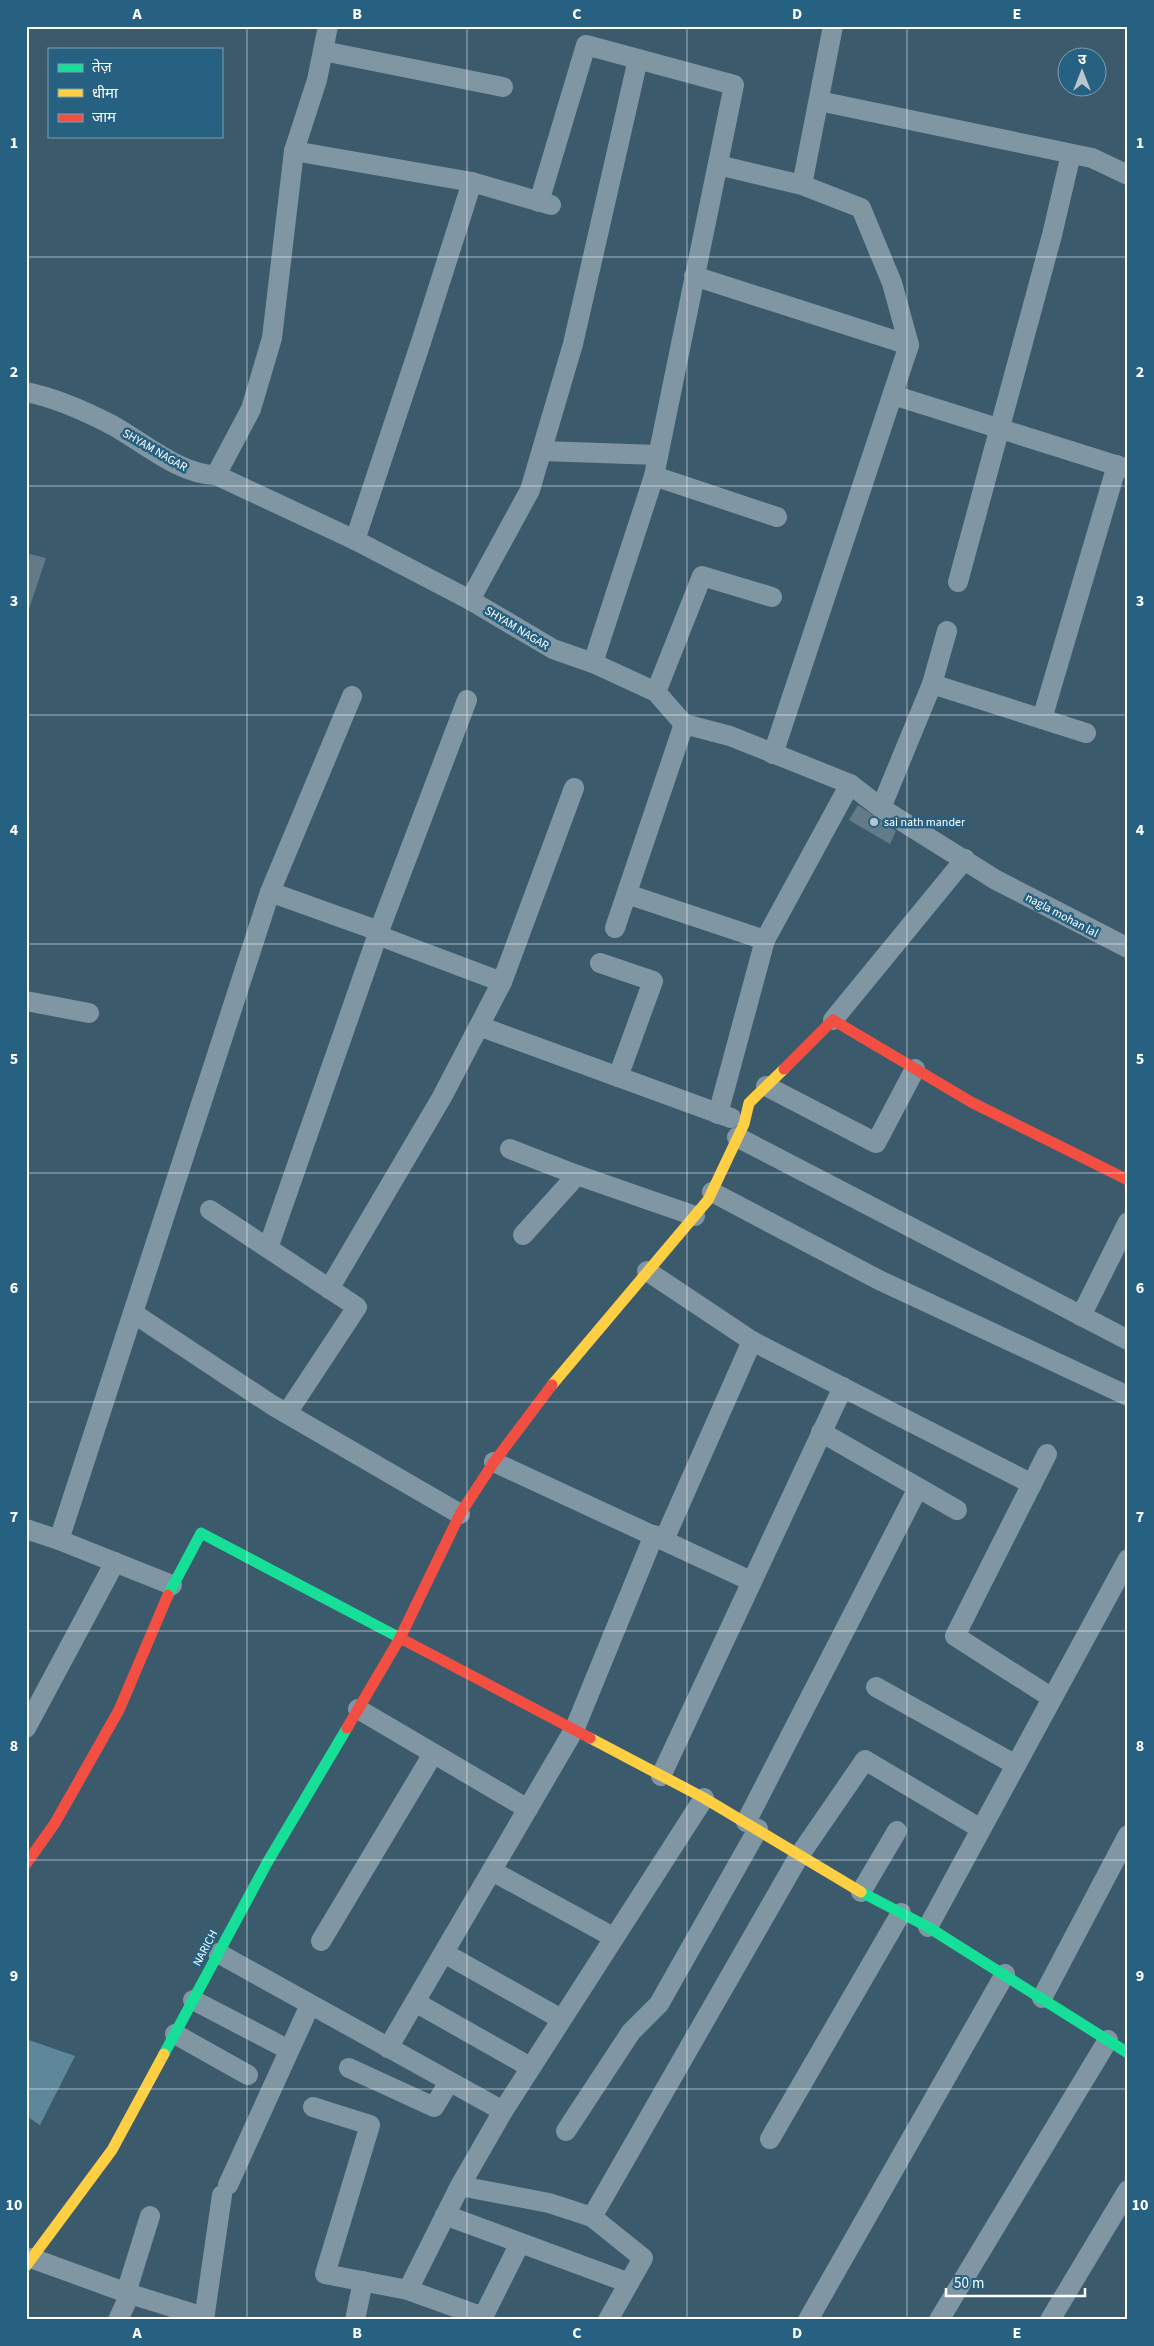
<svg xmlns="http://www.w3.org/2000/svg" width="1154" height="2346" font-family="'Source Sans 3','Noto Sans Devanagari',sans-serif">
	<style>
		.water { fill: #5f879c }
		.building { fill: #637b88 }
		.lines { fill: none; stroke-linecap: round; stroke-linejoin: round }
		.street { stroke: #8196a3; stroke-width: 20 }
		.fast { stroke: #16e098; stroke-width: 11 }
		.slow { stroke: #ffcf43; stroke-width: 11 }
		.jam { stroke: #f24e42; stroke-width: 11 }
		.grid { fill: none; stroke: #fff; stroke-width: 1; stroke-opacity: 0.55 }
		.poi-dot { fill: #bac6cc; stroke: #266182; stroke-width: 2 }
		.labels { text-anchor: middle; stroke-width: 5; stroke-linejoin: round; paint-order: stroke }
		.street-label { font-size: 12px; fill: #fff; stroke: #266182 }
		.poi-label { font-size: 12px; fill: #fff; stroke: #266182; text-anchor: start }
		.neatline { fill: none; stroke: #fff; stroke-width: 2 }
		.grid-label { font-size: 16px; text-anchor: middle; font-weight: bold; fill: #fff }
	</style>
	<rect width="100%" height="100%" fill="#3b5b6d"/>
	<path class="water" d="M 26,2039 L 75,2056 L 40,2125 L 26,2116 Z"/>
	<g class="building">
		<path d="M 26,553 L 46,558 L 29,609 L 26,609 Z"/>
		<path d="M 858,805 L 896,831 L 890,844 L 849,820 Z"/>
	</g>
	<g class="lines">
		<g class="street">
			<path d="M 323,51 L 503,87"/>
			<path d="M 819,101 L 1092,158 L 1128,175"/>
			<path d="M 294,151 L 472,182 L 551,205"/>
			<path d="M 718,165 L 802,185 L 861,208 L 892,283 L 909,345 L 773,754"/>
			<path d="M 802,185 L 833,26"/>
			<path d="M 539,202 L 586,45 L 734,85 L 654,476 L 593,663"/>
			<path d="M 694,276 L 909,345"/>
			<path d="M 26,392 C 57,398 85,411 112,425 C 143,442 180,475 216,475 L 355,540 L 470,600 L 553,649 L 593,663 L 656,692 L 684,724 L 730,736 L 850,784 L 881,808 L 996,880 L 1128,948"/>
			<path d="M 893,395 L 1128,469"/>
			<path d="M 542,451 L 658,455"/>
			<path d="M 216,475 L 251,409 L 272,338 L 294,151 L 317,80 L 328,26"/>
			<path d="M 654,476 L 777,517"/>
			<path d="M 355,540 L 421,342 L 472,182"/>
			<path d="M 958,582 L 1052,235 L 1071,154"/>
			<path d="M 470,600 L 530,490 L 573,344 L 638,59"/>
			<path d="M 932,684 L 1086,733"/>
			<path d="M 656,692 L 702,576 L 772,597"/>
			<path d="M 1042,719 L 1117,465"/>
			<path d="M 881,808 L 932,684 L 947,631"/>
			<path d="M 627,894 L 765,940"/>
			<path d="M 615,928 L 684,724"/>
			<path d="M 379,931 L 467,700"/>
			<path d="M 600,963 L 653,981 L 618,1077"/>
			<path d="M 502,982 L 574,788"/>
			<path d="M 26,1001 L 89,1013"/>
			<path d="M 833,1020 L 965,859"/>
			<path d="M 479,1026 L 731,1118"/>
			<path d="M 766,1086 L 876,1143 L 915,1069"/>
			<path d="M 718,1114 L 765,940 L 850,784"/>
			<path d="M 737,1137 L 1128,1340"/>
			<path d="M 510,1149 L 577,1175 L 523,1235"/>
			<path d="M 577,1175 L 695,1216"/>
			<path d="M 712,1192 L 879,1280 L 1128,1396"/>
			<path d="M 210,1210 L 357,1307 L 287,1413"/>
			<path d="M 268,1248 L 379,931 L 270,892"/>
			<path d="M 647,1271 L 752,1341 L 1032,1484"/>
			<path d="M 329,1289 L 442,1097 L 502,982 L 377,935"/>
			<path d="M 133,1313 L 272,1405 L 460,1514"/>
			<path d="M 1081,1316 L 1128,1222"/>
			<path d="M 821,1432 L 957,1510"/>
			<path d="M 1047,1454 L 955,1636 L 1052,1698"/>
			<path d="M 494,1462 L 751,1581"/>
			<path d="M 26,1529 L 59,1540 L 172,1585"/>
			<path d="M 59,1540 L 270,892 L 352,696"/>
			<path d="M 664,1540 L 752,1341"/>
			<path d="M 876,1687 L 1016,1765 L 928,1927"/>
			<path d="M 358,1709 L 528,1809"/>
			<path d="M 26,1728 L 115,1562"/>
			<path d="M 1016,1765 L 1128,1559"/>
			<path d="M 661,1776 L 843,1387"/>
			<path d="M 746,1822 L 918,1488"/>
			<path d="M 492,1871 L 613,1937"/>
			<path d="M 861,1892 L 897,1831"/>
			<path d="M 321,1941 L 433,1754"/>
			<path d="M 218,1953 L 503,2111"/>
			<path d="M 444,1953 L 561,2019"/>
			<path d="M 1042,1998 L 1128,1835"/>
			<path d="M 193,2000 L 289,2050"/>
			<path d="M 415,2002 L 530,2067"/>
			<path d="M 175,2034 L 248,2075"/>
			<path d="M 388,2048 L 575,1728 L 654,1535"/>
			<path d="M 349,2068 L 434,2107 L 449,2082"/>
			<path d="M 313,2107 L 370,2125 L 325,2274 L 408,2290 L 483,2317 L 520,2243"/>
			<path d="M 566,2131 L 631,2032 L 659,2004 L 758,1829"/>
			<path d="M 770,2139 L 901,1913"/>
			<path d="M 228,2185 L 310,2005"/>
			<path d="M 460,2186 L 549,2203 L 592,2217 L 643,2258 L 608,2320"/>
			<path d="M 445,2215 L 629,2283"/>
			<path d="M 592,2217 L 799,1856 L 865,1760 L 981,1829"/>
			<path d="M 31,2258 L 130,2294 L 204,2317"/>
			<path d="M 408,2290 L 460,2186 L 503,2111 L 704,1798"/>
			<path d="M 126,2293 L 150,2216"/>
			<path d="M 118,2320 L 130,2294"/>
			<path d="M 204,2320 L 222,2195"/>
			<path d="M 355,2320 L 363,2281"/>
			<path d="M 808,2320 L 1005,1974"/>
			<path d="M 939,2320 L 1108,2040"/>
			<path d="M 1050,2320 L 1128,2190"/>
		</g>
		<g class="fast">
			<path d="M 168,1595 L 201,1533 L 400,1638"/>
			<path d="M 861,1892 L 928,1927 L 1128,2053"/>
			<path d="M 164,2054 L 267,1863 L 347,1728"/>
		</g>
		<g class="slow">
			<path d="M 552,1385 L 708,1200 L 744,1124 L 749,1103 L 784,1069"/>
			<path d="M 590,1738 L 704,1798 L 861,1892"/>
			<path d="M 26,2266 L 112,2150 L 164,2054"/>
		</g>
		<g class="jam">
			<path d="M 784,1069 L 833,1020 L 971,1102 L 1128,1180"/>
			<path d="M 400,1638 L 590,1738"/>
			<path d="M 347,1728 L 400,1638 L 460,1514 L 494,1462 L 552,1385"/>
			<path d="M 26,1864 L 55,1823 L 119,1710 L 168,1595"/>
		</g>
	</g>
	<path class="grid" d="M 247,26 L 247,2320M 467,26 L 467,2320M 687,26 L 687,2320M 907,26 L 907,2320M 26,257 L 1128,257M 26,486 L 1128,486M 26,715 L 1128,715M 26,944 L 1128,944M 26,1173 L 1128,1173M 26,1402 L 1128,1402M 26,1631 L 1128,1631M 26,1860 L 1128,1860M 26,2089 L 1128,2089"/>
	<circle class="poi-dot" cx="874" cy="822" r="5"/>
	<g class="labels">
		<g class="street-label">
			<text transform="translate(155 450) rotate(30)" y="4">SHYAM NAGAR</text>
			<text transform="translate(517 628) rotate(31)" y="4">SHYAM NAGAR</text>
			<text transform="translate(1062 915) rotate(28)" y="4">nagla mohan lal</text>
			<text transform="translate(205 1948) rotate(-62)" y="4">NARICH</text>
		</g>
		<g class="poi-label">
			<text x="884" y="826">sai nath mander</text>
		</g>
	</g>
	<rect width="1154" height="2346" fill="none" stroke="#266182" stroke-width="55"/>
	<rect x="48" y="48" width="175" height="90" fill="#266182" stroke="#7da0b4"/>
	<rect x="58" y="64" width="25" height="8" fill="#16e098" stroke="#7da0b4"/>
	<text x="92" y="72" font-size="15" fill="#ffffff">तेज़</text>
	<rect x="58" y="89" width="25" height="8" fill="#ffcf43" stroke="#7da0b4"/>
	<text x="92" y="98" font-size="15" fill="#ffffff">धीमा</text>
	<rect x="58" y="114" width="25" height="8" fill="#f24e42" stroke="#7da0b4"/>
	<text x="92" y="122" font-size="15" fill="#ffffff">जाम</text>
	<g transform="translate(1082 72)"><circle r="24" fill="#266182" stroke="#7da0b4"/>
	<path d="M0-4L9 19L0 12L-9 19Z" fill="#bac6cc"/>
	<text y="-8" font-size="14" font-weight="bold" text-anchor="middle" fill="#ffffff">उ</text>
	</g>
	<path d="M946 2288v8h139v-8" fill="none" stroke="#ffffff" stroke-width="2.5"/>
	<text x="954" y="2288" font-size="15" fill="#ffffff" stroke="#266182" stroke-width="4" paint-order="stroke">50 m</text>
	<rect x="28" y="28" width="1098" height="2290" class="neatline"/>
	<g class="grid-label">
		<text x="137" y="19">A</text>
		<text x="357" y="19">B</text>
		<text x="577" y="19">C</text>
		<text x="797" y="19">D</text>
		<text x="1017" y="19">E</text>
		<text x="14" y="148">1</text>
		<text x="1140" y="148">1</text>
		<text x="14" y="377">2</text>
		<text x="1140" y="377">2</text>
		<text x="14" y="606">3</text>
		<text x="1140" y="606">3</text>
		<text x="14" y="835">4</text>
		<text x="1140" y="835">4</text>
		<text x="14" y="1064">5</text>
		<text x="1140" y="1064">5</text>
		<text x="14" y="1293">6</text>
		<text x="1140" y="1293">6</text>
		<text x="14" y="1522">7</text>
		<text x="1140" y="1522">7</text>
		<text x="14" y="1751">8</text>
		<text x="1140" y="1751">8</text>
		<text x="14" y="1981">9</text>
		<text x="1140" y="1981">9</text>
		<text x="14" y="2210">10</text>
		<text x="1140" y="2210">10</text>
		<text x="137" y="2338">A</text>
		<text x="357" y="2338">B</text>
		<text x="577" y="2338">C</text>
		<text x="797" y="2338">D</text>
		<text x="1017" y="2338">E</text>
	</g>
</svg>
